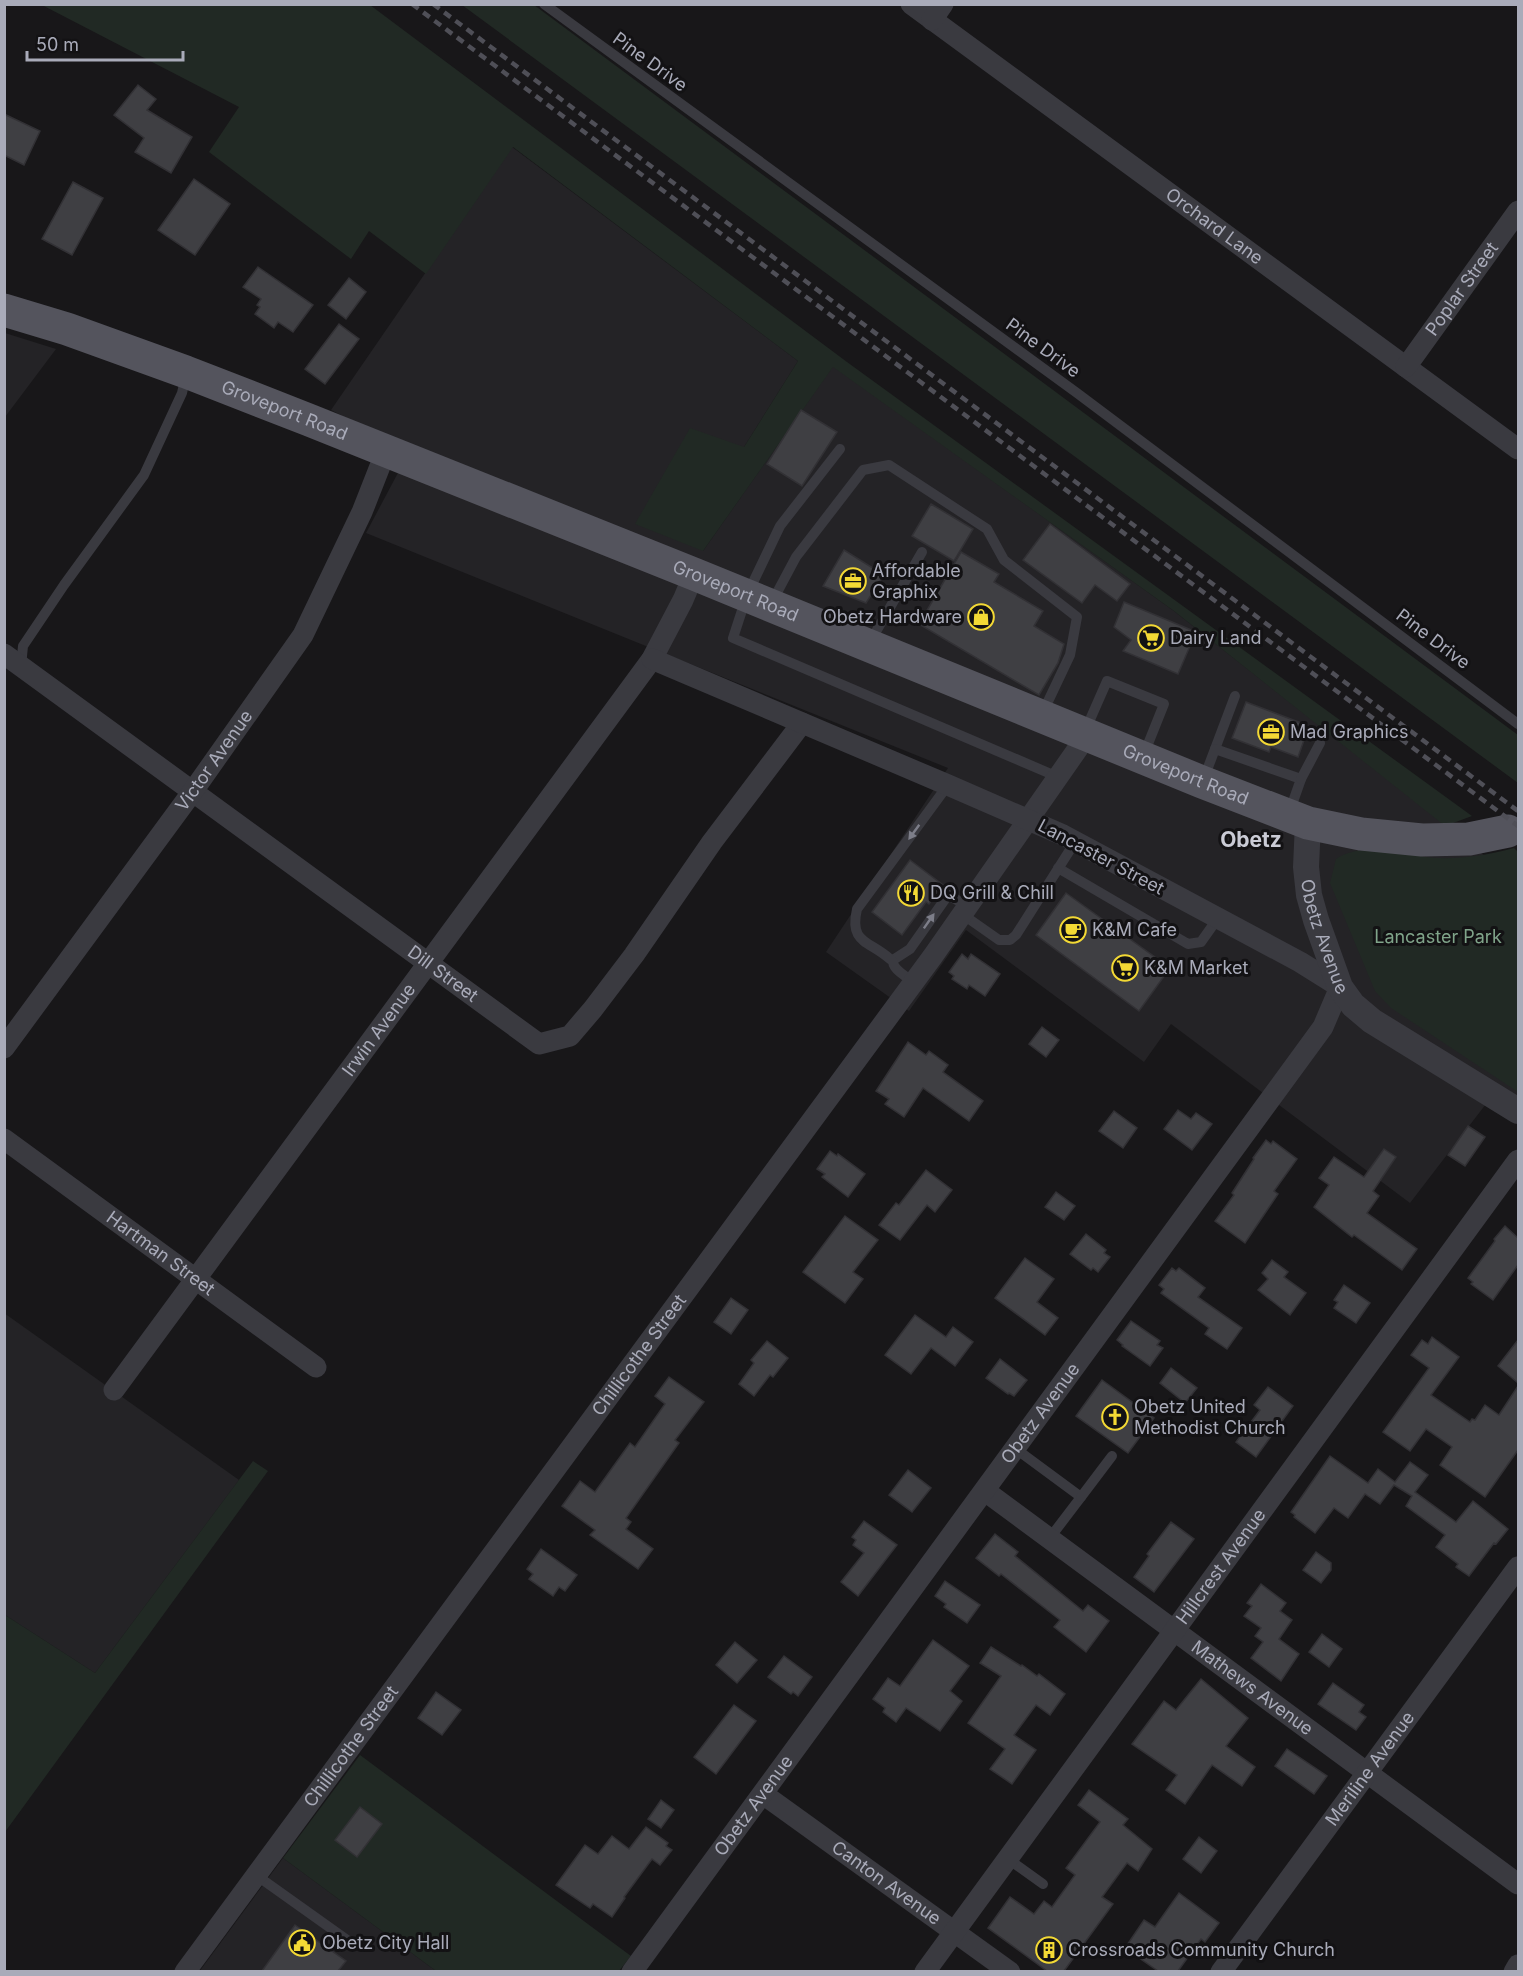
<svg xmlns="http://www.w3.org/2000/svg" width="1523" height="1976" font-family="Inter,sans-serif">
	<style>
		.built { fill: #242326 }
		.green { fill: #212924 }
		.building { fill: #3f3f43; stroke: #323135; stroke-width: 1.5 }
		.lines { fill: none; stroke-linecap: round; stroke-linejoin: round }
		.service { stroke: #3a3a40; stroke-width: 10 }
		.minor { stroke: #3a3a40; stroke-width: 21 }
		.tertiary { stroke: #3a3a40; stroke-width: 26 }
		.primary { stroke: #54545d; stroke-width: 33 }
		.rail { stroke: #4f4f57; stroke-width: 4.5; stroke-dasharray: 8 6; stroke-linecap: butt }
		.oneway { fill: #7d7e89 }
		.labels { text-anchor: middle; stroke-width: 6; stroke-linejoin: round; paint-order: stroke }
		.street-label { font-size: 18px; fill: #a9abb9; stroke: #131214 }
		.poi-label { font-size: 18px; fill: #a9abb9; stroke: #131214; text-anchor: start }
		.park-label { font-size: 18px; fill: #80a48a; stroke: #131214 }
		.quarter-label { font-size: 21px; font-weight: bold; fill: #cacbd5; stroke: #131214 }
	</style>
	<rect width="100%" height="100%" fill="#181719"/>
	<g class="built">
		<path d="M 512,147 L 798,361 L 744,447 L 703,551 L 833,366 L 1174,611 L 1518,882 L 1518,1099 L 1499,1087 L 1410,1203 L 1171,1024 L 1144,1062 L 966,930 L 909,1011 L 826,952 L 948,768 L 366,533 L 400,469 L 377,434 L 331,410 Z"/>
		<path d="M 5,333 L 56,349 L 5,417 L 4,333 Z"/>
		<path d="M 4,1313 L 239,1480 L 95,1673 L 5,1615 Z"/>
		<path d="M 283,1858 L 436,1971 L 199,1972 Z"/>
	</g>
	<g class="green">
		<path d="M 42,5 L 370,5 L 847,362 L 1472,816 L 1445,826 L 1174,611 L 833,367 L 703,551 L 635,524 L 690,428 L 744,447 L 798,361 L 513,147 L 426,274 L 369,231 L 351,259 L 209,152 L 239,107 Z"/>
		<path d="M 462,5 L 534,5 L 1518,735 L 1518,783 Z"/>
		<path d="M 1514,848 L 1518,852 L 1518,1092 L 1391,1008 L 1375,991 L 1330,883 L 1336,859 C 1365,840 1403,856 1436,858 C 1463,859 1488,855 1514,848 Z"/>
		<path d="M 253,1461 L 268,1471 L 5,1832 L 5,1615 L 95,1673 Z"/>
		<path d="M 360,1755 L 631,1956 L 619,1971 L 436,1971 L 283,1858 Z"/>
	</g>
	<g class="building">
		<path d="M 138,85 L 156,99 L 147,110 L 192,137 L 171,173 L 135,152 L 144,138 L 114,115 Z"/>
		<path d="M 4,114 L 40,131 L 24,165 L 4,155 Z"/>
		<path d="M 194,179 L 230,204 L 195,255 L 158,230 Z"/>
		<path d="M 73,182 L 103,198 L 72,255 L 42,239 Z"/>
		<path d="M 258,267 L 313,305 L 293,332 L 278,322 L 274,328 L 255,314 L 260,307 L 257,305 L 261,299 L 243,287 Z"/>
		<path d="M 349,278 L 366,292 L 346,319 L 328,305 Z"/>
		<path d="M 339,324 L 359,339 L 325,384 L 305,369 Z"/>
		<path d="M 801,410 L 837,432 L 802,486 L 767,464 Z"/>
		<path d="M 931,504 L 973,529 L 954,561 L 912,536 Z"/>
		<path d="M 1050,524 L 1130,584 L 1117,601 L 1095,585 L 1082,603 L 1023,560 Z"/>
		<path d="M 844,550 L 884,575 L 866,603 L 823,586 Z"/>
		<path d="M 961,552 L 999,574 L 994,582 L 1043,611 L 1034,626 L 1064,644 L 1058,663 L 1039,695 L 919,624 Z"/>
		<path d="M 1124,602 L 1196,632 L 1178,674 L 1123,651 L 1131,640 L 1114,627 Z"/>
		<path d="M 1246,702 L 1309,726 L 1298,757 L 1271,747 L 1269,752 L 1232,738 Z"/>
		<path d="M 910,860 L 943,885 L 929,904 L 926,902 L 902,935 L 872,912 Z"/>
		<path d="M 1066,893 L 1170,968 L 1139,1011 L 1036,935 Z"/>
		<path d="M 962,954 L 968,959 L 971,954 L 1000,974 L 985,996 L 969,985 L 967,989 L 952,979 L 954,976 L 949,972 Z"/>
		<path d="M 1042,1027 L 1059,1040 L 1046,1057 L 1029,1044 Z"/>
		<path d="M 908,1042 L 926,1055 L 929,1051 L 948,1065 L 943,1072 L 983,1101 L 969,1121 L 923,1088 L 904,1117 L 885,1104 L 889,1099 L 876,1091 Z"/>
		<path d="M 1178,1110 L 1191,1119 L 1196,1113 L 1212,1124 L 1192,1150 L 1164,1129 Z"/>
		<path d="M 1114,1111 L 1137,1128 L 1123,1148 L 1099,1131 Z"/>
		<path d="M 1468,1126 L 1485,1137 L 1465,1166 L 1448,1155 Z"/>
		<path d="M 1266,1140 L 1271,1144 L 1273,1141 L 1297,1159 L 1274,1191 L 1278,1194 L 1245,1243 L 1215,1221 L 1234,1195 L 1232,1193 L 1254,1159 L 1253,1158 Z"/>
		<path d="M 1384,1149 L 1396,1157 L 1373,1191 L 1379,1196 L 1367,1213 L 1417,1249 L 1402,1270 L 1354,1235 L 1352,1237 L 1314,1207 L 1329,1185 L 1319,1178 L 1334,1157 L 1364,1177 Z"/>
		<path d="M 830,1151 L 837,1156 L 838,1154 L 865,1174 L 848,1197 L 822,1177 L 825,1174 L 817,1169 Z"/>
		<path d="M 926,1170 L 952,1190 L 935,1212 L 927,1205 L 900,1240 L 879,1225 L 896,1203 L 899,1205 Z"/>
		<path d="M 1056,1192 L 1075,1206 L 1064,1220 L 1045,1207 Z"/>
		<path d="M 845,1216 L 878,1240 L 853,1272 L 863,1279 L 845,1303 L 803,1272 Z"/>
		<path d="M 1505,1226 L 1518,1238 L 1518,1265 L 1493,1300 L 1471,1284 L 1473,1282 L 1468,1278 L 1495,1241 L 1494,1239 Z"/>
		<path d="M 1086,1234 L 1106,1250 L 1104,1253 L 1110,1257 L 1098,1272 L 1093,1268 L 1091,1270 L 1070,1254 Z"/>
		<path d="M 1025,1258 L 1054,1279 L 1037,1302 L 1058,1318 L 1045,1335 L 995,1298 Z"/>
		<path d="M 1272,1260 L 1288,1272 L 1284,1277 L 1306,1293 L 1290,1315 L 1258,1290 L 1268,1279 L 1262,1273 Z"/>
		<path d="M 1172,1268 L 1176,1271 L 1179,1268 L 1205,1288 L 1198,1297 L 1242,1328 L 1227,1349 L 1205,1334 L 1209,1328 L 1161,1293 L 1164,1289 L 1159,1285 Z"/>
		<path d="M 1344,1285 L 1370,1303 L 1356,1323 L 1334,1308 L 1338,1302 L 1334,1300 Z"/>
		<path d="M 731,1298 L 748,1310 L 731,1334 L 714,1322 Z"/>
		<path d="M 915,1315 L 946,1337 L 953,1327 L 973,1342 L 955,1366 L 931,1348 L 911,1374 L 885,1355 Z"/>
		<path d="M 1131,1321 L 1160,1341 L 1157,1345 L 1163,1348 L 1150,1366 L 1122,1346 L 1123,1345 L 1117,1340 Z"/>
		<path d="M 1432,1337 L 1459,1357 L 1431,1395 L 1470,1422 L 1472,1419 L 1475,1420 L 1485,1405 L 1499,1415 L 1518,1386 L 1518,1450 L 1485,1497 L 1440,1465 L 1452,1447 L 1426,1429 L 1410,1451 L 1383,1432 L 1429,1368 L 1411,1355 L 1422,1340 L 1428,1344 Z"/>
		<path d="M 1518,1340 L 1518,1383 L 1498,1366 Z"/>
		<path d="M 767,1341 L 788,1358 L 773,1377 L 770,1375 L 754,1396 L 739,1384 L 754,1363 L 751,1360 Z"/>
		<path d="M 1000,1359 L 1027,1380 L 1014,1396 L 1009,1393 L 1008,1394 L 986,1378 Z"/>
		<path d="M 1171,1368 L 1197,1388 L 1185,1403 L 1160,1383 Z"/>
		<path d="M 669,1377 L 704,1402 L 675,1440 L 679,1443 L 626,1518 L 631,1522 L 626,1529 L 653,1549 L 638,1569 L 590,1535 L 595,1530 L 562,1506 L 580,1481 L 595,1492 L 630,1443 L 635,1447 L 665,1404 L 655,1396 Z"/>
		<path d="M 1102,1380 L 1154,1418 L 1128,1453 L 1076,1416 Z"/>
		<path d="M 1268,1387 L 1293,1406 L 1256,1457 L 1236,1442 L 1260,1410 L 1254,1405 Z"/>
		<path d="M 1330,1456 L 1368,1483 L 1378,1469 L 1395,1482 L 1410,1462 L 1428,1475 L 1415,1492 L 1456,1522 L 1473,1501 L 1508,1529 L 1496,1544 L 1494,1543 L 1469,1576 L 1456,1567 L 1458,1564 L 1436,1547 L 1445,1535 L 1406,1506 L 1412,1496 L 1394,1485 L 1380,1504 L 1365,1494 L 1348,1518 L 1334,1508 L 1315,1533 L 1294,1517 L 1295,1515 L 1291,1512 Z"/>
		<path d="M 908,1470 L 931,1488 L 912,1512 L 889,1495 Z"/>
		<path d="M 864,1521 L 897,1545 L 858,1596 L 841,1582 L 864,1553 L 853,1545 L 856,1540 L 852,1537 Z"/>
		<path d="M 1171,1522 L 1194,1539 L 1154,1592 L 1134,1577 L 1149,1556 L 1147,1554 Z"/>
		<path d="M 995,1534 L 1018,1552 L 1015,1556 L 1083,1611 L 1088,1605 L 1109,1621 L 1086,1652 L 1054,1627 L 1060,1620 L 1001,1574 L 999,1576 L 976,1558 Z"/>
		<path d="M 541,1549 L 577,1575 L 565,1591 L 559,1587 L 553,1596 L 529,1579 L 533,1574 L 527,1569 Z"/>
		<path d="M 1316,1552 L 1331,1563 L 1331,1570 L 1321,1583 L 1303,1570 Z"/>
		<path d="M 945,1581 L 980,1605 L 967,1623 L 944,1607 L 946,1604 L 935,1596 Z"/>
		<path d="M 1261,1584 L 1286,1603 L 1280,1611 L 1292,1620 L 1279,1639 L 1299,1654 L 1281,1681 L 1251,1658 L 1263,1642 L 1255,1636 L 1261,1628 L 1244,1616 L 1252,1606 L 1247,1603 Z"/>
		<path d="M 1322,1634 L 1342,1649 L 1329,1667 L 1309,1652 Z"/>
		<path d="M 933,1640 L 969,1666 L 950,1691 L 962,1701 L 940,1731 L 906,1708 L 896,1722 L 883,1712 L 885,1708 L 873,1699 L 888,1678 L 900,1686 Z"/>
		<path d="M 735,1642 L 757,1660 L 737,1683 L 716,1665 Z"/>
		<path d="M 991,1647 L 1021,1666 L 1022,1665 L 1037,1676 L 1039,1674 L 1065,1694 L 1050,1715 L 1036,1705 L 1014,1735 L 1036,1750 L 1012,1784 L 990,1769 L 1005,1749 L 968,1723 L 1001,1676 L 980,1663 Z"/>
		<path d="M 784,1656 L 812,1677 L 798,1696 L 793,1692 L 791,1694 L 768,1677 Z"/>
		<path d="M 1201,1679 L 1248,1718 L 1226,1746 L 1255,1767 L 1242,1786 L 1212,1765 L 1185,1804 L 1166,1790 L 1177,1775 L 1132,1744 L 1164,1701 L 1176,1710 Z"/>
		<path d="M 1333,1683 L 1364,1705 L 1359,1712 L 1366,1717 L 1356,1730 L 1318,1704 Z"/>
		<path d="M 436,1692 L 461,1710 L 442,1735 L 418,1718 Z"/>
		<path d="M 734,1705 L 756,1721 L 716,1774 L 694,1757 Z"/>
		<path d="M 1287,1749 L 1327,1776 L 1314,1794 L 1275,1766 Z"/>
		<path d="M 1089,1790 L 1128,1819 L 1123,1825 L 1152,1849 L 1138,1871 L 1127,1863 L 1102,1897 L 1113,1904 L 1064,1971 L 1047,1971 L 988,1928 L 1010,1897 L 1034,1914 L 1044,1901 L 1052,1907 L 1075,1875 L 1066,1868 L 1100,1822 L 1078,1805 Z"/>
		<path d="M 661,1800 L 674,1810 L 661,1828 L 648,1819 Z"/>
		<path d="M 360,1807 L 382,1824 L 357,1857 L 335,1840 Z"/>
		<path d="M 646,1827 L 668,1843 L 666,1846 L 672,1850 L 660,1865 L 652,1859 L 624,1897 L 625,1898 L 612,1917 L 593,1904 L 590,1908 L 556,1885 L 585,1845 L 598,1854 L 612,1836 L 629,1849 Z"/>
		<path d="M 1199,1837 L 1217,1851 L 1201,1873 L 1183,1859 Z"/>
		<path d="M 1179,1893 L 1219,1923 L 1205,1942 L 1201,1939 L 1178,1971 L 1158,1971 L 1125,1948 L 1144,1920 L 1155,1927 Z"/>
		<path d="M 295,1925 L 346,1961 L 338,1971 L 262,1971 Z"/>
	</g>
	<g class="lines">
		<g class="service">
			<path d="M 544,4 L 1077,393 L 1518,724"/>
			<path d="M 840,449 L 780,526 L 747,595 L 733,638 L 1058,777"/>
			<path d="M 772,602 L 796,557 L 863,470 L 889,465 L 987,529 L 1004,560 L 1077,617 L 1070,655 L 1043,712"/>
			<path d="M 870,642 L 922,552"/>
			<path d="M 21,666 L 23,646 L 64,585 L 144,475 L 182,393 L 186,375"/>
			<path d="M 1085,731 L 1107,681 L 1164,704 L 1144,754"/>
			<path d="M 1215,749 L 1235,696"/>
			<path d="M 1204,778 L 1215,749 L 1301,779 L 1289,813"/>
			<path d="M 1301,779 L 1320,743"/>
			<path d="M 1058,868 L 1188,944 L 1201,942 L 1218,918"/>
			<path d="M 962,914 L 999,940 L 1010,940 L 1016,935 L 1075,842"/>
			<path d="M 893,960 L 910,949 L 948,895 L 968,906"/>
			<path d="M 914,982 C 908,978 899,973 895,967 C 891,961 896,964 890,959 C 869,940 849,944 857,909 L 948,785"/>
			<path d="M 1016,1449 L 1081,1497 L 1049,1539"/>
			<path d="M 1081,1497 L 1112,1456"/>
			<path d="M 1008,1859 L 1043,1884"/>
			<path d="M 256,1875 L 350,1942"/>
		</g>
		<g class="minor">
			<path id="s1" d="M 911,4 L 1518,449"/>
			<path d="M 932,20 L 943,4"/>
			<path id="s2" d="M 1406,367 L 1518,211"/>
			<path id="s3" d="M 4,654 L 539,1044 L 570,1036 L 593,1009 L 634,955 L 712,842 L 802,723"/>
			<path id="s4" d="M 4,1048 L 193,791 L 303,635 L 362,512 L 386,451"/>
			<path id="s5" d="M 4,1139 L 316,1367"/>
			<path id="s6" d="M 114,1390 L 652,659 L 683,600 L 694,574"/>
			<path id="s7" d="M 985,1491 L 1518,1884"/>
			<path id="s8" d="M 763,1794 L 1010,1972"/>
			<path id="s9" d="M 185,1972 L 933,956 L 1088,734"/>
			<path id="s10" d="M 632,1972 L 1323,1027 L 1340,987 L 1300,962 L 1063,835 L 948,785 L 652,659"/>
			<path id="s11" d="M 925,1972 L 1518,1160"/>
			<path id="s12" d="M 1221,1972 L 1518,1567"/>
			<path d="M 1514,1972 L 1518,1965"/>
		</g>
		<path class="tertiary" id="s13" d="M 1308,823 L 1306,867 L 1309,895 L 1316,920 L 1340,987 L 1353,1005 L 1372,1021 L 1518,1111"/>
		<path class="primary" id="s14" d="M 4,310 L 67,329 L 186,372 L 309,420 L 694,574 L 1202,782 L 1308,823 L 1361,834 L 1422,840 L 1469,839 L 1508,831"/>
		<g class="rail">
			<path d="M 412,4 L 1518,826"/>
			<path d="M 433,4 L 1518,811"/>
		</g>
	</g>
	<defs><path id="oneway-solid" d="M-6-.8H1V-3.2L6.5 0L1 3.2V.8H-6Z" transform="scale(1.5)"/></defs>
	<g class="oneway">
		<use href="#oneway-solid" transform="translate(914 832) rotate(126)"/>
		<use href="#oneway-solid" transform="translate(929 921) rotate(-55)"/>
	</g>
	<defs>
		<g id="office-ring" transform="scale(1.35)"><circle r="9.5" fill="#131214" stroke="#f3d935" stroke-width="1.5"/><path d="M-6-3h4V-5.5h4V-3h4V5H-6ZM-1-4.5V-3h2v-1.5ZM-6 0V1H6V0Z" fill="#f3d935"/></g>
		<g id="shop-ring" transform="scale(1.35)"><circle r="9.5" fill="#131214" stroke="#f3d935" stroke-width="1.5"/><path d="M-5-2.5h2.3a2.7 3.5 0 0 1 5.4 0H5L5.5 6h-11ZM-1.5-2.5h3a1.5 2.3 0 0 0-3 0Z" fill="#f3d935"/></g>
		<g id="supermarket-ring" transform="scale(1.35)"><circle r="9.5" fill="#131214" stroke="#f3d935" stroke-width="1.5"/><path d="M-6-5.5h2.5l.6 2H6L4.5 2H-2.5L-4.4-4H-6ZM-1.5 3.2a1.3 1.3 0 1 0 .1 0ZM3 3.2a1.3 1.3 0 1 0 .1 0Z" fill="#f3d935"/></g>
		<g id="restaurant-ring" transform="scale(1.35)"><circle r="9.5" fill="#131214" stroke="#f3d935" stroke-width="1.5"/><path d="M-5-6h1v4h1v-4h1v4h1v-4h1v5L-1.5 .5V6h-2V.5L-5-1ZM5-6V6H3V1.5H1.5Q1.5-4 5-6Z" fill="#f3d935"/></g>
		<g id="cafe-ring" transform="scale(1.35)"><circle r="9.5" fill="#131214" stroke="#f3d935" stroke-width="1.5"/><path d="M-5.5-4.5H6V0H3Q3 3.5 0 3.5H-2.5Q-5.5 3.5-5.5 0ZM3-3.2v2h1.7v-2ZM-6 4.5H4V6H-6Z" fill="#f3d935"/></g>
		<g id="church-ring" transform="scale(1.35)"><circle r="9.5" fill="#131214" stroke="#f3d935" stroke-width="1.5"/><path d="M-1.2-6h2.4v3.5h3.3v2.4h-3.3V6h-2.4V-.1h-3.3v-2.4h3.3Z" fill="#f3d935"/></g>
		<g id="civic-ring" transform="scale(1.35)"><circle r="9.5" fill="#131214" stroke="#f3d935" stroke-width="1.5"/><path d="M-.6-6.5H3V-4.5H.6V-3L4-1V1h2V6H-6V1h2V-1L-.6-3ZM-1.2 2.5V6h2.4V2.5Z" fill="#f3d935"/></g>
		<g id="building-ring" transform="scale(1.35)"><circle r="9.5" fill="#131214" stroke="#f3d935" stroke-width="1.5"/><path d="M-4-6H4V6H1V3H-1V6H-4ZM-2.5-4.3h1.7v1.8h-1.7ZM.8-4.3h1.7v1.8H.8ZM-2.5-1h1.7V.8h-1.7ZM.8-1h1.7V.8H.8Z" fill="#f3d935"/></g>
	</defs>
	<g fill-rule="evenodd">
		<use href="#office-ring" x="853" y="581"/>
		<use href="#shop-ring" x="981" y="617"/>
		<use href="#supermarket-ring" x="1151" y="638"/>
		<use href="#office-ring" x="1271" y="732"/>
		<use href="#restaurant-ring" x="911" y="893"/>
		<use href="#cafe-ring" x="1073" y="930"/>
		<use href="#supermarket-ring" x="1125" y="968"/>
		<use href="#church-ring" x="1115" y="1417"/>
		<use href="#civic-ring" x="302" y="1943"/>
		<use href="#building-ring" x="1049" y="1950"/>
	</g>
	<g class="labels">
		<g class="street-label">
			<text transform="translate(650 62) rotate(36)" y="6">Pine Drive</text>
			<text dy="6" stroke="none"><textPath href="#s1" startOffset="376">Orchard Lane</textPath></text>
			<text dy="6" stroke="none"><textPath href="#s2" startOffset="96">Poplar Street</textPath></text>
			<text transform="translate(1043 348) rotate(36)" y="6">Pine Drive</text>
			<text dy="6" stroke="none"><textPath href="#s14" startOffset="298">Groveport Road</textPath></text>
			<text dy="6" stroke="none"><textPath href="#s14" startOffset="784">Groveport Road</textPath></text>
			<text transform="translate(1433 639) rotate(37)" y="6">Pine Drive</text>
			<text dy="6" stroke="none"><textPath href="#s4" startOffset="356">Victor Avenue</textPath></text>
			<text dy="6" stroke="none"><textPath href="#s14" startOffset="1270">Groveport Road</textPath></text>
			<text transform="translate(1101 857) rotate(28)" y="6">Lancaster Street</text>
			<text dy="6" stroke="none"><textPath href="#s13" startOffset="116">Obetz Avenue</textPath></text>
			<text dy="6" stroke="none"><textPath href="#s3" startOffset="543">Dill Street</textPath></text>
			<text dy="6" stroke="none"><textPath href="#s6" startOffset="447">Irwin Avenue</textPath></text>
			<text dy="6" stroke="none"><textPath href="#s5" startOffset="194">Hartman Street</textPath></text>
			<text dy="6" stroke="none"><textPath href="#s9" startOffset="766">Chillicothe Street</textPath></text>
			<text dy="6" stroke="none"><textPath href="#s10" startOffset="692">Obetz Avenue</textPath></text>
			<text dy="6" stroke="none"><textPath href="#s11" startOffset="502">Hillcrest Avenue</textPath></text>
			<text dy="6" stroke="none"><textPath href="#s7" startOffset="332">Mathews Avenue</textPath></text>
			<text dy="6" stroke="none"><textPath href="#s9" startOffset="280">Chillicothe Street</textPath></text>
			<text dy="6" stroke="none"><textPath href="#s12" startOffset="252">Meriline Avenue</textPath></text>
			<text dy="6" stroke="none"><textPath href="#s10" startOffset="206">Obetz Avenue</textPath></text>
			<text dy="6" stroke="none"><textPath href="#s8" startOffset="152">Canton Avenue</textPath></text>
		</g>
		<g class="poi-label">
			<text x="872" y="577">Affordable<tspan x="872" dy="21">Graphix</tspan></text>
			<text x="962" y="623" text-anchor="end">Obetz Hardware</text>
			<text x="1170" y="644">Dairy Land</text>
			<text x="1290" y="738">Mad Graphics</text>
			<text x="930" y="899">DQ Grill &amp; Chill</text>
			<text x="1092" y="936">K&amp;M Cafe</text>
			<text x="1144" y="974">K&amp;M Market</text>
			<text x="1134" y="1413">Obetz United<tspan x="1134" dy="21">Methodist Church</tspan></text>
			<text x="322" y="1949">Obetz City Hall</text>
			<text x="1068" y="1956">Crossroads Community Church</text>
		</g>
		<g class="park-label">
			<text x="1438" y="943">Lancaster Park</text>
		</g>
		<g class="quarter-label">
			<text x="1251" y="847">Obetz</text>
		</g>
	</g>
	<rect width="1523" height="1976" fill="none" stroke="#a9abb9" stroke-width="12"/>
	<path d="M27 51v9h156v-9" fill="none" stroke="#a9abb9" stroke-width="3"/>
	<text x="36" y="51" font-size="18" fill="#a9abb9" stroke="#131214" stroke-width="4.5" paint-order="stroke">50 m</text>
</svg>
